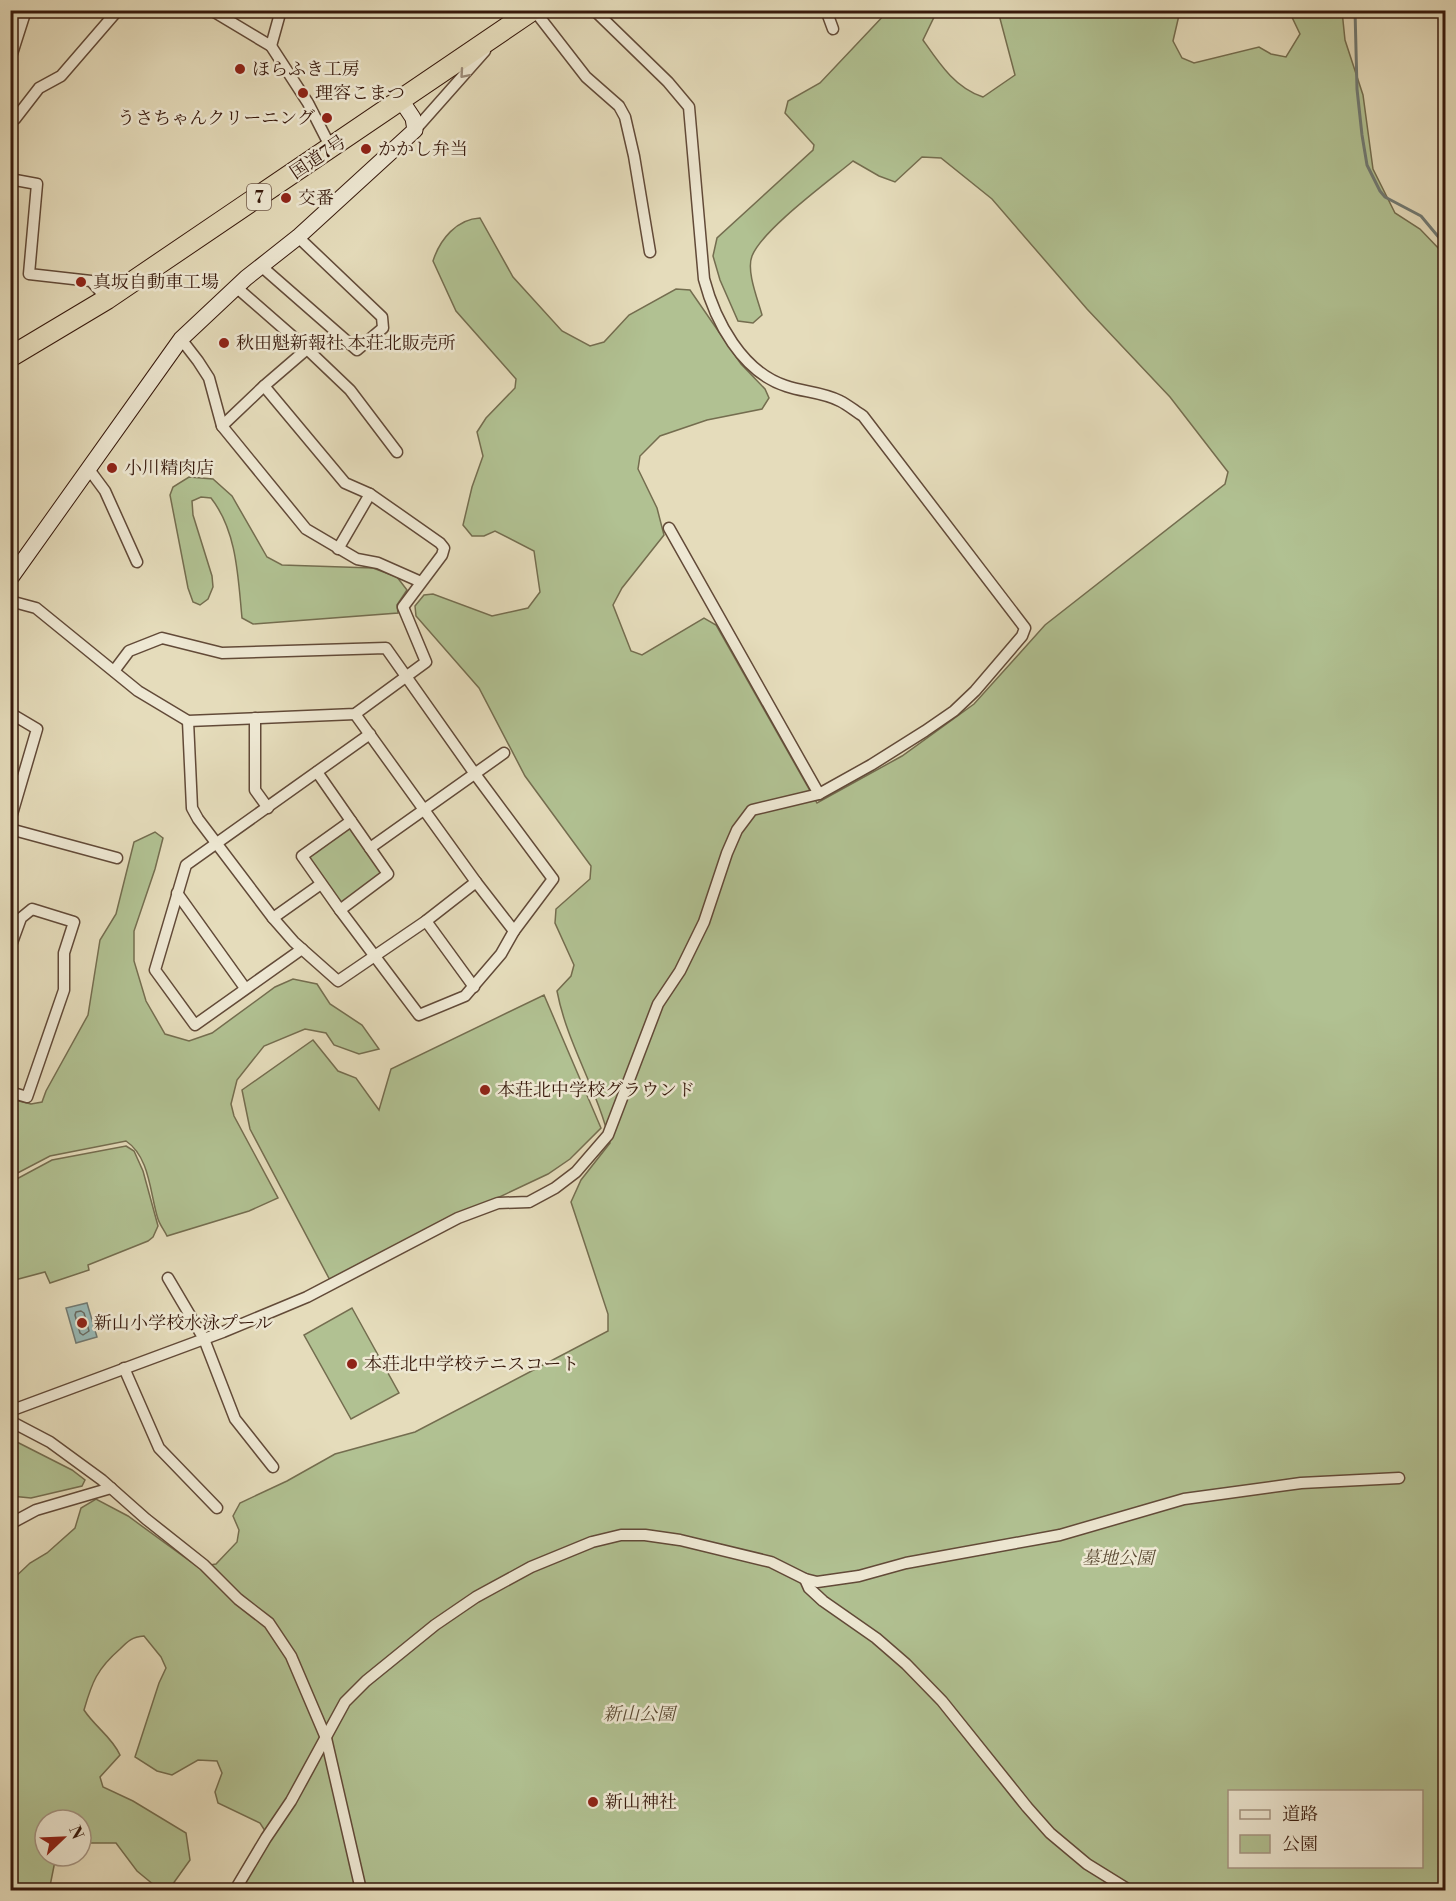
<svg xmlns="http://www.w3.org/2000/svg" width="1456" height="1901" font-family="'Libre Bodoni','Noto Serif JP',serif">
	<style>
		.green { fill: #b1c192; stroke: #746d4f; stroke-width: 1.5; fill-rule: evenodd }
		.water { fill: #98bab7; stroke: #717a73; stroke-width: 1.5 }
		.lines { fill: none; stroke-linecap: round; stroke-linejoin: round }
		.shore { stroke: #686a62; stroke-width: 1.5 }
		.stream { stroke: #717a73; stroke-width: 3 }
		.street-casing { stroke: #624a38; stroke-width: 13 }
		.secondary-casing { stroke: #37190c; stroke-width: 17 }
		.highway-casing { stroke: #37190c; stroke-width: 22 }
		.street { stroke: #eee8d3; stroke-width: 10 }
		.secondary { stroke: #eee8d3; stroke-width: 15 }
		.highway { stroke: #e5dcbb; stroke-width: 20 }
		.oneway { stroke: #9c8b79 }
		.poi-dot { fill: #8f2418; stroke: #eee8d3; stroke-width: 2 }
		.labels { text-anchor: middle; stroke-width: 5; stroke-linejoin: round; paint-order: stroke }
		.shield { fill: #eee8d3; stroke: #6e5748; stroke-width: 1.5 }
		.shield-label { font-size: 16px; font-weight: bold; fill: #37190c }
		.poi-label { font-size: 18px; fill: #37190c; stroke: #eee8d3; text-anchor: start }
		.street-label { font-size: 18px; fill: #37190c; stroke: #eee8d3 }
		.park-label { font-size: 18px; font-style: italic; fill: #5c4b34; stroke: #eee8d3 }
	</style>
	<rect width="100%" height="100%" fill="#e5dcbb"/>
	<filter id="stains"><feTurbulence type="fractalNoise" baseFrequency=".00333" numOctaves="4"/><feColorMatrix values="0 0 0 0 .2 0 0 0 0 .09 0 0 0 0 .02 0 0 0 .5 -.17"/></filter>
	<radialGradient id="worn" r=".72"><stop offset=".6" stop-color="#630" stop-opacity="0"/><stop offset="1" stop-color="#630" stop-opacity=".3"/></radialGradient>
	<g class="green">
		<path d="M 888,11 L 937,11 L 923,40 C 939,63 955,88 983,97 L 1015,75 L 998,11 L 1180,11 L 1173,41 L 1182,58 L 1194,63 L 1259,47 L 1271,54 L 1286,57 L 1300,34 L 1289,11 L 1342,11 L 1345,40 L 1363,95 L 1373,169 L 1395,213 L 1420,229 L 1441,251 L 1445,263 L 1445,1890 L 239,1890 L 271,1840 L 260,1823 L 218,1803 L 215,1792 L 222,1773 L 217,1761 L 198,1760 L 172,1775 L 157,1771 L 135,1757 L 159,1683 L 166,1668 L 161,1657 L 144,1636 C 132,1637 128,1641 120,1649 C 97,1669 92,1682 84,1710 C 95,1727 112,1737 120,1755 L 100,1777 L 103,1787 L 133,1801 L 186,1833 L 190,1860 L 170,1888 L 160,1890 L 137,1871 L 116,1843 L 81,1843 L 81,1820 L 45,1820 L 45,1856 L 56,1856 L 50,1886 L 45,1890 L 11,1890 L 11,1581 L 30,1563 L 47,1553 L 75,1528 L 81,1508 L 96,1499 L 128,1516 L 198,1567 L 216,1564 L 237,1542 L 239,1530 L 233,1516 L 240,1503 L 287,1481 L 335,1454 L 415,1432 L 608,1331 L 608,1314 L 571,1202 L 581,1180 L 610,1143 C 598,1090 567,1044 557,991 L 571,976 L 574,965 L 555,923 L 556,909 L 590,879 L 591,866 L 525,776 L 479,688 L 416,616 L 415,606 L 424,595 L 433,594 L 492,616 L 528,608 L 540,592 L 534,551 L 495,531 L 484,536 L 472,536 L 463,525 L 472,487 L 483,456 L 477,432 L 486,418 L 515,388 L 516,379 L 456,311 L 433,261 C 440,239 457,219 480,218 L 513,277 L 562,331 L 590,346 L 604,342 L 629,315 L 676,289 L 690,290 L 741,364 L 765,389 L 769,398 L 762,409 L 707,420 L 660,436 L 640,456 L 638,469 L 657,508 L 664,535 L 622,588 L 613,605 L 631,651 L 642,655 L 704,618 L 716,625 L 817,803 L 902,756 L 974,704 L 1045,625 L 1225,484 L 1228,472 L 1170,397 L 1087,309 L 992,199 L 941,158 L 922,157 L 895,182 L 879,176 L 853,161 C 829,181 762,230 752,256 C 746,271 758,300 762,315 L 753,323 L 738,321 L 720,280 L 713,256 L 717,238 L 813,150 L 814,145 L 785,113 L 788,101 L 820,83 ZM 1230,1792 L 1422,1792 L 1422,1866 L 1230,1866 Z"/>
		<path d="M 189,477 L 213,479 L 232,496 L 267,557 L 282,565 L 373,568 L 397,577 L 407,590 L 397,605 L 398,613 L 253,624 L 242,618 C 238,577 237,531 211,498 L 201,497 L 192,501 L 193,515 L 212,576 L 213,587 L 208,599 L 200,605 L 193,602 L 188,588 L 170,495 L 173,487 Z"/>
		<path d="M 351,821 L 388,874 L 340,910 L 302,856 Z"/>
		<path d="M 155,832 L 163,838 L 155,869 L 134,931 L 134,961 L 146,1001 L 165,1034 L 189,1041 L 212,1033 L 275,987 L 293,979 L 317,984 L 330,1004 L 362,1025 L 379,1049 L 359,1054 L 334,1045 L 326,1033 L 305,1029 L 264,1046 L 237,1080 L 231,1104 L 234,1116 L 278,1198 L 249,1211 L 167,1236 C 164,1230 160,1225 158,1219 C 150,1194 150,1157 126,1141 L 50,1156 L 10,1177 L 11,1099 L 31,1104 L 42,1102 L 46,1091 L 88,1015 L 100,940 L 116,914 L 134,842 Z"/>
		<path d="M 544,995 L 601,1128 L 570,1159 L 548,1174 L 491,1201 L 332,1284 L 250,1129 L 242,1090 L 313,1040 L 338,1071 L 356,1078 L 379,1110 L 391,1069 Z"/>
		<path d="M 126,1146 L 134,1151 L 143,1171 L 158,1226 L 153,1237 L 148,1241 L 88,1265 L 89,1270 L 50,1283 L 45,1272 L 11,1281 L 11,1182 L 52,1160 Z"/>
		<path d="M 352,1308 L 399,1393 L 351,1419 L 304,1335 Z"/>
		<path d="M 11,1439 L 72,1470 L 85,1480 L 82,1486 L 31,1498 L 11,1496 Z"/>
	</g>
	<path class="water" d="M 87,1303 L 97,1337 L 76,1343 L 66,1308 Z"/>
	<g class="lines">
		<path class="shore" d="M 81,1311 L 84,1313 L 89,1331 L 83,1335 L 80,1333 L 75,1315 L 76,1312 Z"/>
		<path class="stream" d="M 1355,10 L 1357,89 L 1362,135 L 1367,165 L 1380,191 L 1385,197 L 1421,216 L 1446,246"/>
		<g class="street-casing">
			<g id="street">
				<path d="M 211,10 L 271,46 L 308,103 L 331,148"/>
				<path d="M 534,10 L 586,77 L 619,106 L 625,117 L 634,156 L 650,252"/>
				<path d="M 826,10 L 833,29"/>
				<path d="M 271,46 L 281,10"/>
				<path d="M 10,60 L 26,10"/>
				<path d="M 10,120 L 15,119 L 39,88 L 61,76 L 118,10"/>
				<path d="M 415,130 L 485,51"/>
				<path d="M 10,179 L 37,184 L 29,274 L 91,281 L 107,299"/>
				<path d="M 261,266 L 357,350 L 383,328 L 382,317 L 298,237"/>
				<path d="M 181,339 L 198,361 L 209,378 L 222,426 L 306,529 L 357,559 L 378,563 L 421,582"/>
				<path d="M 307,349 L 350,390 L 397,452"/>
				<path d="M 222,426 L 264,386"/>
				<path d="M 88,468 L 105,491 L 137,562"/>
				<path d="M 669,528 L 819,794"/>
				<path d="M 338,549 L 370,494"/>
				<path d="M 10,601 L 36,608 L 138,691 L 188,721 L 355,714 L 426,662 L 403,607 L 442,555 L 444,548 L 440,543 L 370,494 L 345,483 L 264,386 L 307,349 L 236,287"/>
				<path d="M 114,671 L 129,651 L 162,638 L 222,653 L 386,648 L 475,774 L 553,879 L 514,931"/>
				<path d="M 10,713 L 37,729 L 10,821"/>
				<path d="M 255,718 L 255,790 L 268,808"/>
				<path d="M 188,721 L 192,808 L 198,819 L 273,918 L 294,942 L 338,981 L 426,921 L 476,882"/>
				<path d="M 317,772 L 388,874 L 340,910 L 419,1015 L 465,996 L 501,954 L 514,931 L 476,882 L 355,714"/>
				<path d="M 10,829 L 117,858"/>
				<path d="M 370,848 L 504,753"/>
				<path d="M 177,893 L 245,988"/>
				<path d="M 340,910 L 302,856 L 351,821"/>
				<path d="M 273,918 L 321,884"/>
				<path d="M 426,921 L 474,987"/>
				<path d="M 10,948 L 21,918 L 32,909 L 74,922 L 64,953 L 64,990 L 27,1097 L 10,1092"/>
				<path d="M 302,949 L 195,1025 L 155,970 L 186,865 L 370,734"/>
				<path d="M 168,1278 L 204,1339 L 235,1419 L 273,1467"/>
				<path d="M 124,1368 L 159,1448 L 217,1508"/>
				<path d="M 10,1411 L 223,1332 L 307,1297 L 458,1218 L 498,1203 L 529,1202 L 555,1188 L 576,1172 L 608,1135 L 658,1004 L 680,971 L 704,922 L 727,853 L 737,830 L 752,810 L 819,794 L 871,765 L 925,731 L 954,711 L 975,691 L 1022,636 L 1025,628 L 863,416 C 855,411 848,405 840,401 C 823,392 803,392 786,386 C 742,372 715,321 704,279 L 689,107 L 668,82 L 594,10"/>
				<path d="M 10,1421 L 50,1442 L 102,1480 L 146,1519 L 204,1565 L 238,1599 L 269,1623 L 291,1656 L 326,1738 L 361,1890"/>
				<path d="M 10,1524 L 36,1510 L 111,1488"/>
				<path d="M 805,1579 L 809,1588 L 823,1601 L 876,1638 L 906,1664 L 942,1701 L 1027,1807 L 1050,1833 L 1087,1864 L 1129,1890"/>
				<path d="M 235,1890 L 266,1838 L 291,1801 L 345,1702 L 366,1681 L 435,1625 L 476,1597 L 531,1567 L 592,1542 L 621,1535 L 645,1535 L 680,1540 L 771,1562 L 805,1579 L 817,1582 L 859,1576 L 906,1563 L 1060,1535 L 1184,1499 L 1301,1483 L 1399,1478"/>
			</g>
		</g>
		<g class="secondary-casing">
			<path id="secondary" d="M 10,579 L 181,339 L 246,278 L 298,237 L 415,130 L 413,118 L 401,100"/>
		</g>
		<g class="highway-casing">
			<path id="highway" d="M 10,357 L 107,299 L 533,10"/>
		</g>
		<use href="#street" class="street"/>
		<use href="#secondary" class="secondary"/>
		<use href="#highway" class="highway"/>
	</g>
	<defs><path id="oneway-chevron" d="M-2-3.5L2.5 0L-2 3.5" fill="none" stroke-width="1.6" stroke-linecap="round" stroke-linejoin="round" transform="scale(1.5)"/></defs>
	<use class="oneway" href="#oneway-chevron" transform="translate(464 74) rotate(131)"/>
	<g class="poi-dot">
		<circle cx="240" cy="69" r="6"/>
		<circle cx="303" cy="93" r="6"/>
		<circle cx="327" cy="118" r="6"/>
		<circle cx="366" cy="149" r="6"/>
		<circle cx="286" cy="198" r="6"/>
		<circle cx="81" cy="282" r="6"/>
		<circle cx="224" cy="343" r="6"/>
		<circle cx="112" cy="468" r="6"/>
		<circle cx="485" cy="1090" r="6"/>
		<circle cx="82" cy="1323" r="6"/>
		<circle cx="352" cy="1364" r="6"/>
		<circle cx="593" cy="1802" r="6"/>
	</g>
	<g class="labels">
		<rect class="shield" x="247" y="184" width="24" height="26" rx="4.5"/>
		<g class="shield-label">
			<text x="259" y="203">7</text>
		</g>
		<g class="poi-label">
			<text x="252" y="75">ほらふき工房</text>
			<text x="315" y="99">理容こまつ</text>
			<text x="315" y="124" text-anchor="end">うさちゃんクリーニング</text>
			<text x="378" y="155">かかし弁当</text>
			<text x="298" y="204">交番</text>
			<text x="93" y="288">真坂自動車工場</text>
			<text x="236" y="349">秋田魁新報社 本荘北販売所</text>
			<text x="124" y="474">小川精肉店</text>
			<text x="497" y="1096">本荘北中学校グラウンド</text>
			<text x="94" y="1329">新山小学校水泳プール</text>
			<text x="364" y="1370">本荘北中学校テニスコート</text>
			<text x="605" y="1808">新山神社</text>
		</g>
		<g class="street-label">
			<text transform="translate(318 157) rotate(-34)" y="6">国道7号</text>
		</g>
		<g class="park-label">
			<text x="1118" y="1564">墓地公園</text>
			<text x="639" y="1720">新山公園</text>
		</g>
	</g>
	<rect width="1456" height="1901" fill="none" stroke="#e5dcbb" stroke-width="36"/>
	<rect x="12" y="12" width="1432" height="1877" fill="none" stroke="#37190c" stroke-width="3"/>
	<rect x="18" y="18" width="1420" height="1865" fill="none" stroke="#37190c" stroke-width="1.5"/>
	<rect x="1228" y="1790" width="195" height="78" fill="#eee8d3" stroke="#a59583" stroke-width="1.5"/>
	<rect x="1240" y="1810" width="30" height="9" fill="#eee8d3" stroke="#a59583" stroke-width="1.5"/>
	<text x="1282" y="1820" font-size="18" fill="#37190c">道路</text>
	<rect x="1240" y="1835" width="30" height="18" fill="#b1c192" stroke="#a59583" stroke-width="1.5"/>
	<text x="1282" y="1850" font-size="18" fill="#37190c">公園</text>
	<g transform="translate(63 1838) rotate(67)"><circle r="28" fill="#eee8d3" stroke="#a59583" stroke-width="1.5"/>
	<path d="M0-4.5L10 22L0 15L-10 22Z" fill="#8f2418"/>
	<text y="-9" font-size="16" font-weight="bold" text-anchor="middle" fill="#37190c">N</text>
	</g>
	<rect width="100%" height="100%" filter="url(#stains)"/>
	<rect width="100%" height="100%" fill="url(#worn)"/>
</svg>
